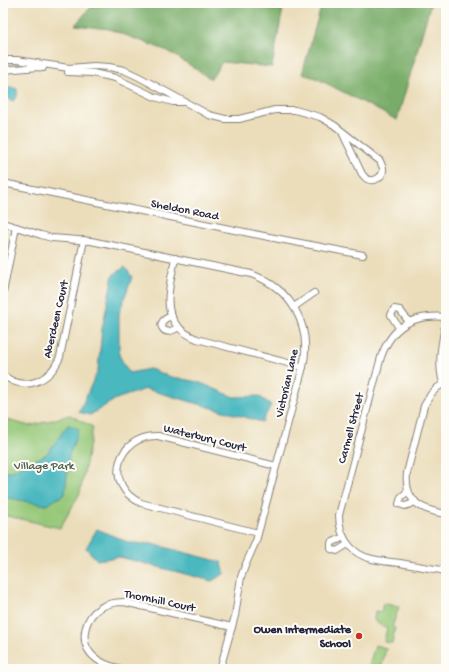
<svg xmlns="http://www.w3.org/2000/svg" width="449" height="672" font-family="'Gochi Hand',sans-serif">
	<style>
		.green { fill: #96c878; stroke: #5c755a }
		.forest { fill: #78ac68; stroke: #4d6752 }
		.water { fill: #48b8bf; stroke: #356d7d }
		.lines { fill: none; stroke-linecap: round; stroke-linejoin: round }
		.street-casing { stroke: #86807a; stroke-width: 8 }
		.street { stroke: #fff; stroke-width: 6 }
		.poi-dot { fill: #c8321e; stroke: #fdfcf7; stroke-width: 1.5 }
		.labels { text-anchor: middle; stroke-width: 4; stroke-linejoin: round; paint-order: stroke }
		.street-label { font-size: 12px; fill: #22223b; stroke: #fdfcf7 }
		.park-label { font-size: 12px; fill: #4b5c50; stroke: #fdfcf7 }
		.poi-label { font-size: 12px; font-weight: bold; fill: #22223b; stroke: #fdfcf7; text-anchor: end }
	</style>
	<rect width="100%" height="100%" fill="#fdfcf7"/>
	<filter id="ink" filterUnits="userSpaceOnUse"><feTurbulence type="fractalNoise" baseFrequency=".025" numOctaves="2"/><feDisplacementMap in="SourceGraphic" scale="8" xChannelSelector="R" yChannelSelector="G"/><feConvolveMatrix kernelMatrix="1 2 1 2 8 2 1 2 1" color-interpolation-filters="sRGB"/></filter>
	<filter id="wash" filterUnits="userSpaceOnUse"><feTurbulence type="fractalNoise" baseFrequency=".012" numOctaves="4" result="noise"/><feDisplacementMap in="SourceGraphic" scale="16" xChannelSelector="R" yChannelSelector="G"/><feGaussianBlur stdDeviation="0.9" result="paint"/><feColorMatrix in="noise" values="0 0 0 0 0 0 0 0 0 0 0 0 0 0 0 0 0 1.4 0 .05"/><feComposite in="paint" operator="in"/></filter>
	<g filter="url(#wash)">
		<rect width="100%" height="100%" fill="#ebddba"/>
		<g class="green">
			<path d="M 70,415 L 93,427 L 80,493 L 60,528 L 3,515 L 3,419 L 30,426 Z"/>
			<path d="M 383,603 L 399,607 L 392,627 L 395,628 L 392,643 L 384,642 L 387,628 L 381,626 L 374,620 L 375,611 L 381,612 Z"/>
			<path d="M 375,645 L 386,648 L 381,669 L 369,666 Z"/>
		</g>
		<g class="forest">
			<path d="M 114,3 L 284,3 L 272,67 L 222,62 L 211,79 L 168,51 L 109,29 L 75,25 L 91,7 L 113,5 Z"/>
			<path d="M 322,3 L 431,3 L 397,120 L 316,78 L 302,74 Z"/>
		</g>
		<g class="water">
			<path d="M 4,85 L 17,89 L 17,97 L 13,101 C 6,99 3,93 3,86 Z"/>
			<path d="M 125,267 L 132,277 L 119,313 L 119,355 L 129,373 L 150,369 L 171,377 L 198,382 L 234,397 L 259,396 L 271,405 L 262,422 L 146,389 L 116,399 L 90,415 L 79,412 L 98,370 L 102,329 L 113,275 Z"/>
			<path d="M 68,425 L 79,429 L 69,455 L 65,494 L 46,505 L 3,497 L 3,471 L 12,471 L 47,454 Z"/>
			<path d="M 97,529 L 130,543 L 152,544 L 221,562 L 225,573 L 212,581 L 120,557 L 97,560 L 86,548 Z"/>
		</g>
	</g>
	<g filter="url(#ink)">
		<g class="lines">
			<g class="street-casing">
				<g id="street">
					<path d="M 3,60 L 17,60 L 69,68 L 94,66 L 109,67 L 124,70 L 139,77 L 209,115 L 225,119 L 239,119 L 275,110 L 295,110 L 320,117 L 334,125 L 380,161 C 381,163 382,166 383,168 C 384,176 375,183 367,179 C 365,178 364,176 362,174 L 342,132"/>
					<path d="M 3,70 L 39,67 L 43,68"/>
					<path d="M 68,72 L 93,73 L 115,78 L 155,97 L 173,102 L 183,102"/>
					<path d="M 3,183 L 269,237 L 363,255"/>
					<path d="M 3,223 L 16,227 L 41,235 L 52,238 L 91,241 L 251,274 C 292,289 312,325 303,367 L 256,541 L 245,566 L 241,577 L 235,616 L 220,669"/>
					<path d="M 175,258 C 169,291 157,323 197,339 L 303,367"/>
					<path d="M 3,293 L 16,227"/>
					<path d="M 294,307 L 314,293"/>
					<path d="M 172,316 C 169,317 165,318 163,321 C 159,326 164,333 170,331 C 173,331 176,328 179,327"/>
					<path d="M 446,317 C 413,314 392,326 381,357 L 339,515 C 339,536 350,554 372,559 C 381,561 390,562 400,563 C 415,566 431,568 446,571"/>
					<path d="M 399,328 L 391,315 L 394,309 L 400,310 L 409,322"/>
					<path d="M 3,375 C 25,393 50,381 60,357 L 84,240"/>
					<path d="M 446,382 L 437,388 L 431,394 L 424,406 L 407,473 C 404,502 421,510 446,514"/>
					<path d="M 443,383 C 437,362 442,342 446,321"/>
					<path d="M 408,491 L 401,497 L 399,504 L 405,506 L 411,504 L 415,501"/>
					<path d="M 258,533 L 141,503 C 102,485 117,435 158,436 L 276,466"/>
					<path d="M 344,537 L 331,543 L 331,549 L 337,551 L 348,544"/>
					<path d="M 122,669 C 110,666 99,663 91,654 C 79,640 85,617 100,608 C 108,603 116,602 124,602 L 232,627"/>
				</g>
			</g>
			<use href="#street" class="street"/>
		</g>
	</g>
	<circle class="poi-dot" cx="359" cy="636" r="4"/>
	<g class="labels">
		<g class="street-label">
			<text transform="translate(185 209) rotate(11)" y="4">Sheldon Road</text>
			<text transform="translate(55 319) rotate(-77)" y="4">Aberdeen Court</text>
			<text transform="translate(286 383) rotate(-77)" y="4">Victorian Lane</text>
			<text transform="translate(350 428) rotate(-75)" y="4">Carmell Street</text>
			<text transform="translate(205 437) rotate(14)" y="4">Waterbury Court</text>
			<text transform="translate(160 600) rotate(12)" y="4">Thornhill Court</text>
		</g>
		<g class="park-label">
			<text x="44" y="469">Village Park</text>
		</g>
		<g class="poi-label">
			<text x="351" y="633">Owen Intermediate<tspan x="351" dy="14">School</tspan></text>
		</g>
	</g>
	<rect width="449" height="672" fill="none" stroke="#fdfcf7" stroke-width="16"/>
</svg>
